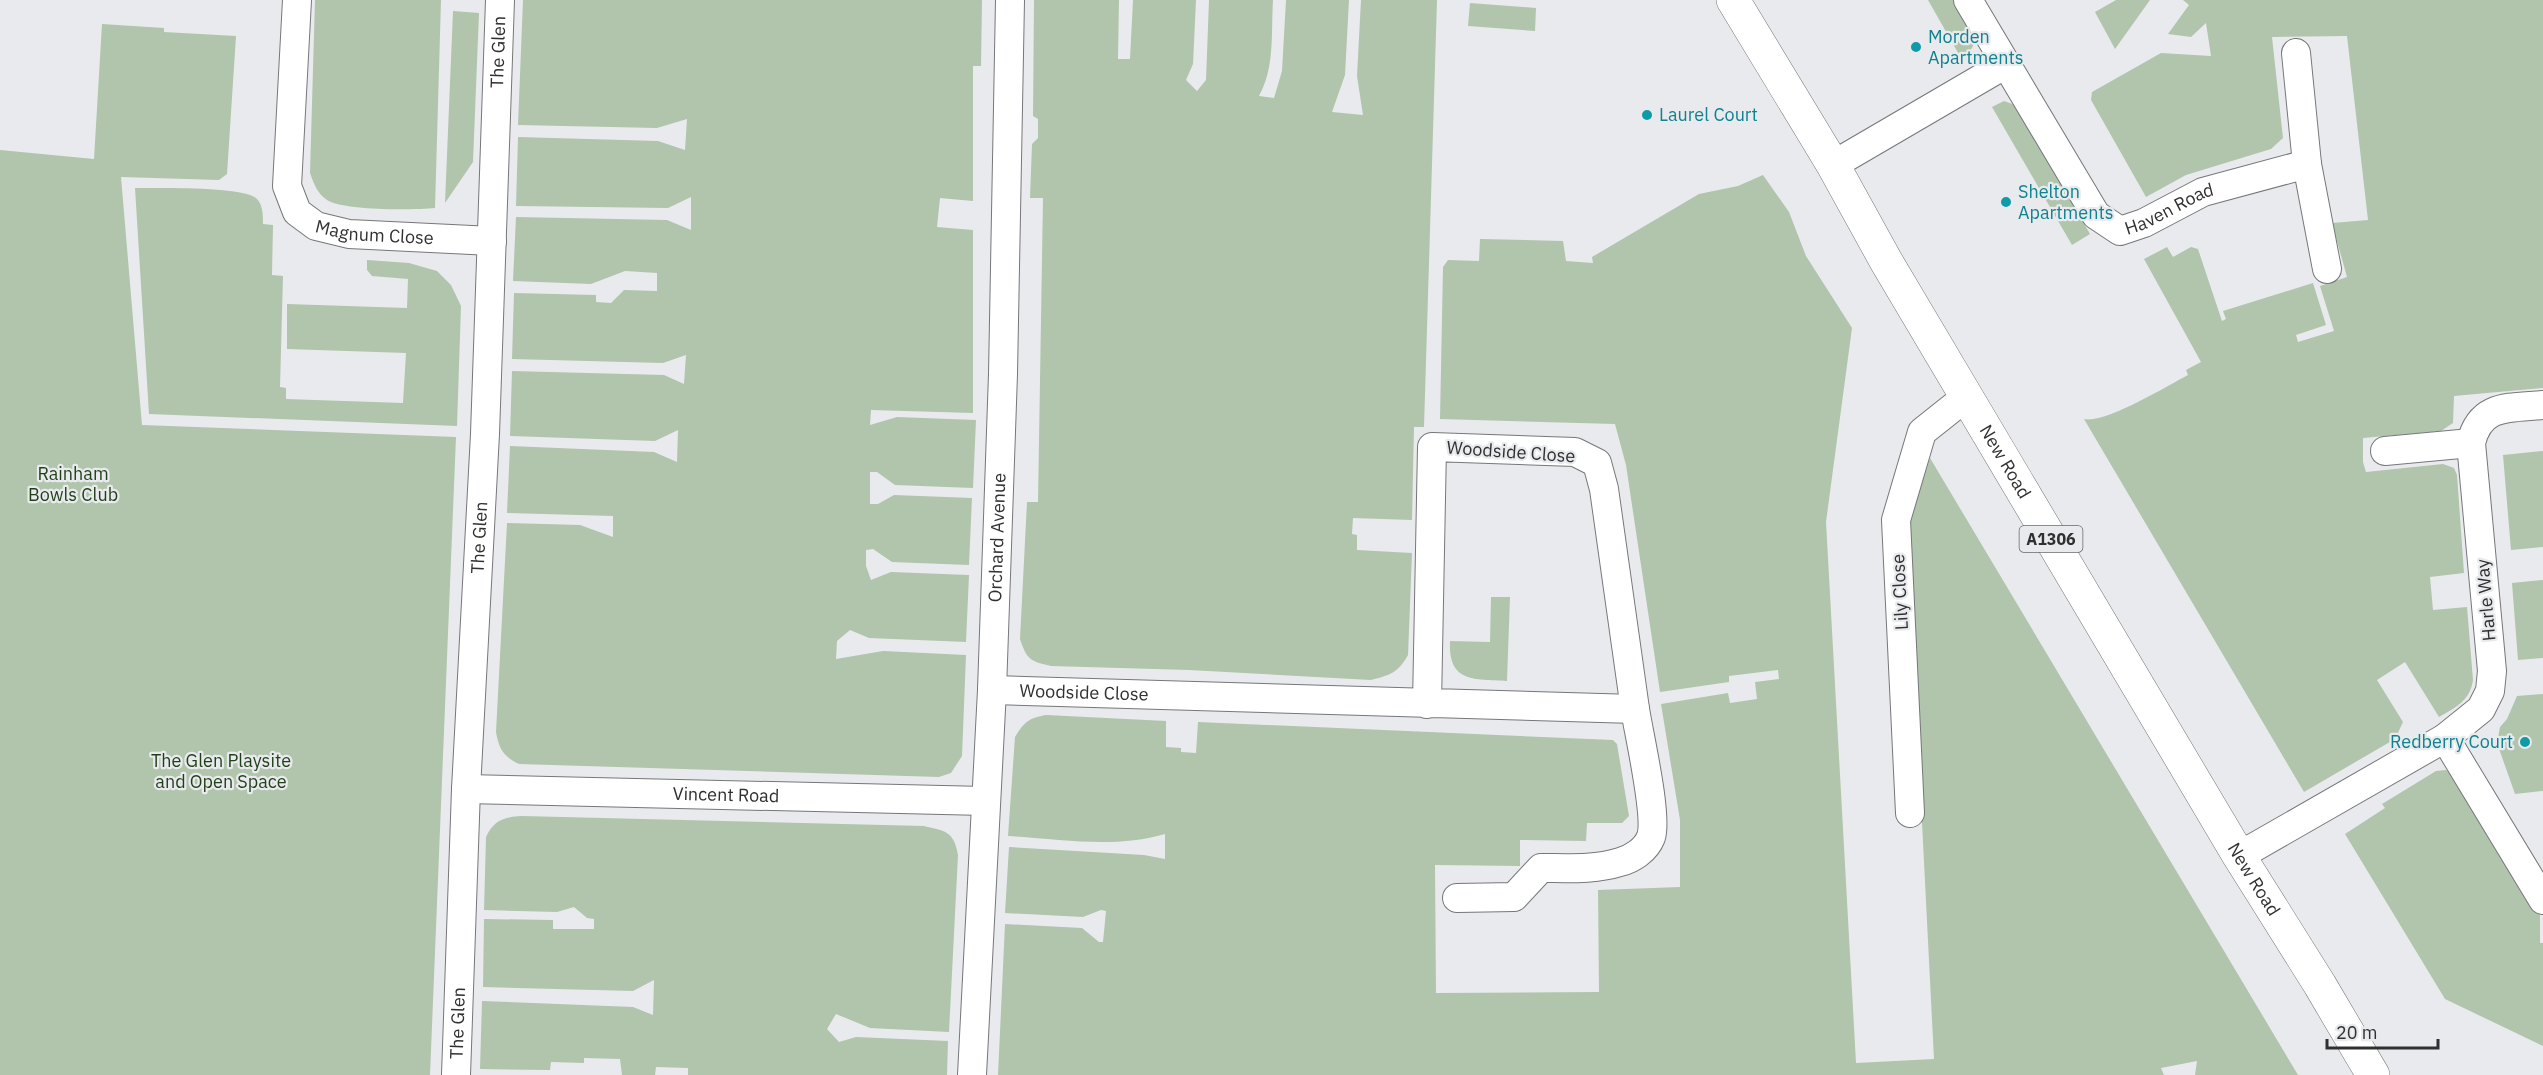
<svg xmlns="http://www.w3.org/2000/svg" width="2543" height="1075" font-family="'IBM Plex Sans',sans-serif">
	<style>
		.green { fill: #b0c5ac }
		.lines { fill: none; stroke-linecap: round; stroke-linejoin: round }
		.street-casing { stroke: #76777a; stroke-width: 30 }
		.primary-casing { stroke: #76777a; stroke-width: 34 }
		.street { stroke: #fff; stroke-width: 28 }
		.primary { stroke: #fff; stroke-width: 33 }
		.culture-dot { fill: #0f9aa8; stroke: #e9eaed; stroke-width: 2 }
		.labels { text-anchor: middle; stroke-width: 4.5; stroke-linejoin: round; paint-order: stroke }
		.shield { fill: #e9eaed; stroke: #686869; stroke-width: 1.5 }
		.shield-label { font-size: 16px; font-weight: bold; fill: #303031 }
		.culture-label { font-size: 18px; fill: #0d838f; stroke: #e9eaed; text-anchor: start }
		.street-label { font-size: 18px; fill: #303031; stroke: #e9eaed }
		.park-label { font-size: 18px; fill: #1f3f17; stroke: #e9eaed }
	</style>
	<rect width="100%" height="100%" fill="#e9eaed"/>
	<g class="green">
		<path d="M 315,0 L 441,0 L 435,208 C 413,210 344,211 327,200 C 317,193 314,184 310,173 Z"/>
		<path d="M 523,0 L 982,0 L 981,66 L 973,66 L 973,201 L 940,198 L 937,227 L 973,230 L 973,413 L 871,410 L 870,425 L 897,417 L 976,420 L 973,488 L 895,485 L 877,472 L 870,472 L 870,504 L 878,504 L 894,495 L 972,498 L 969,565 L 892,562 L 873,549 L 866,550 L 866,566 L 871,580 L 891,572 L 969,575 L 966,642 L 869,638 L 850,630 L 837,641 L 836,659 L 883,651 L 966,655 L 962,756 L 951,773 L 939,777 L 519,764 C 503,756 499,749 496,732 L 507,523 L 580,525 L 613,537 L 613,516 L 507,513 L 510,446 L 654,452 L 677,462 L 678,430 L 655,441 L 510,436 L 512,371 L 664,375 L 684,384 L 686,355 L 663,363 L 512,359 L 514,293 L 596,295 L 596,302 L 611,303 L 624,290 L 657,291 L 657,273 L 625,271 L 591,284 L 513,281 L 516,217 L 667,220 L 691,230 L 691,197 L 668,208 L 516,206 L 518,137 L 658,141 L 685,150 L 687,119 L 657,128 L 518,125 Z"/>
		<path d="M 1034,0 L 1119,0 L 1118,59 L 1130,59 L 1133,0 L 1196,0 L 1193,64 L 1186,80 L 1197,91 L 1206,80 L 1209,0 L 1273,0 C 1271,33 1275,67 1259,96 L 1274,98 L 1282,71 L 1286,0 L 1349,0 L 1345,75 L 1332,112 L 1363,115 L 1357,76 L 1361,0 L 1437,0 L 1424,427 L 1414,427 L 1412,520 L 1353,518 L 1352,534 L 1357,535 L 1357,550 L 1412,553 L 1408,655 C 1398,673 1390,675 1371,680 L 1189,670 L 1051,666 C 1030,661 1027,660 1020,639 L 1027,502 L 1038,502 L 1043,198 L 1030,198 L 1032,144 L 1038,138 L 1038,119 L 1033,116 Z"/>
		<path d="M 1928,0 L 1955,0 C 1966,19 1989,43 1961,58 Z"/>
		<path d="M 2116,0 L 2150,0 L 2115,49 L 2095,12 Z"/>
		<path d="M 2183,0 L 2543,0 L 2543,388 L 2454,396 L 2453,423 L 2441,431 L 2363,438 L 2363,462 L 2366,472 L 2443,464 L 2454,468 L 2457,475 L 2464,573 L 2430,577 L 2433,610 L 2467,607 L 2473,680 C 2470,701 2456,707 2439,717 L 2405,662 L 2377,680 L 2403,722 L 2395,739 L 2304,792 L 2084,419 C 2105,424 2167,386 2188,375 L 2186,370 L 2201,362 L 2144,259 L 2167,247 L 2173,257 L 2191,247 L 2198,249 L 2222,321 L 2226,319 L 2223,311 L 2313,283 L 2326,325 L 2296,335 L 2298,342 L 2334,331 L 2320,286 L 2347,277 L 2332,223 L 2368,220 L 2347,36 L 2272,37 L 2283,138 L 2271,149 L 2186,175 L 2146,197 L 2091,100 L 2092,92 L 2161,53 L 2211,56 L 2206,23 L 2191,37 L 2168,34 L 2189,5 Z"/>
		<path d="M 1470,3 L 1536,8 L 1535,31 L 1468,26 Z"/>
		<path d="M 453,11 L 479,13 L 473,162 L 445,203 Z"/>
		<path d="M 102,24 L 164,28 L 164,32 L 236,36 L 227,174 L 219,180 L 121,177 L 142,425 L 456,437 L 430,1075 L 0,1075 L 0,150 L 94,159 Z"/>
		<path d="M 2004,101 L 2015,105 L 2090,234 L 2072,245 L 1992,107 Z"/>
		<path d="M 1763,175 L 1789,212 L 1806,256 L 1852,328 L 1826,522 L 1856,1063 L 1934,1059 L 1907,527 L 1930,458 L 2298,1075 L 2195,1075 L 2197,1061 L 2161,1068 L 2164,1075 L 998,1075 L 1005,924 L 1082,928 L 1099,942 L 1103,942 L 1106,911 L 1101,910 L 1083,917 L 1005,913 L 1009,847 L 1144,855 L 1165,859 L 1165,834 C 1115,849 1059,839 1008,836 L 1015,737 C 1024,722 1029,718 1046,715 L 1166,721 L 1166,747 L 1181,748 L 1181,752 L 1196,753 L 1198,722 L 1613,740 L 1617,744 L 1629,816 L 1622,823 L 1587,823 L 1586,841 L 1520,840 L 1520,866 L 1435,865 L 1436,993 L 1599,992 L 1598,890 L 1680,887 L 1680,820 L 1661,704 L 1728,693 L 1730,703 L 1757,699 L 1755,682 L 1779,679 L 1778,670 L 1729,676 L 1729,682 L 1660,692 L 1626,465 L 1615,424 L 1440,419 L 1443,267 L 1448,260 L 1479,261 L 1480,239 L 1563,241 L 1566,261 L 1593,263 L 1592,257 L 1699,194 L 1738,186 Z"/>
		<path d="M 135,188 C 157,188 241,186 256,198 C 263,204 263,215 263,224 L 273,225 L 272,275 L 283,276 L 280,387 L 286,388 L 286,399 L 403,403 L 406,353 L 287,349 L 287,304 L 407,308 L 408,279 L 372,276 L 367,270 L 367,260 L 409,263 L 437,271 L 451,285 L 461,306 L 457,426 L 149,414 Z"/>
		<path d="M 2543,451 L 2543,547 L 2511,550 L 2503,455 Z"/>
		<path d="M 2543,580 L 2543,658 L 2518,660 L 2512,583 Z"/>
		<path d="M 1491,597 L 1510,597 L 1507,681 C 1474,679 1448,683 1450,641 L 1490,642 Z"/>
		<path d="M 2543,694 L 2543,791 L 2515,794 L 2497,743 L 2500,727 L 2507,719 L 2517,696 Z"/>
		<path d="M 2446,770 L 2452,774 L 2540,915 L 2540,943 L 2543,943 L 2543,1046 L 2445,999 L 2345,834 L 2385,808 L 2382,804 L 2436,771 Z"/>
		<path d="M 522,816 L 924,826 C 945,831 954,831 958,855 L 949,1032 L 870,1028 L 836,1014 L 827,1029 L 839,1042 L 856,1037 L 948,1041 L 947,1075 L 688,1075 L 688,1068 L 656,1067 L 655,1075 L 622,1075 L 620,1059 L 584,1058 L 584,1063 L 551,1062 L 550,1070 L 480,1069 L 482,1001 L 633,1007 L 653,1015 L 654,980 L 633,991 L 483,987 L 484,919 L 553,920 L 553,929 L 594,929 L 594,919 L 587,918 L 574,907 L 557,912 L 484,910 L 486,837 C 494,820 504,817 522,816 Z"/>
	</g>
	<g class="lines">
		<g class="street-casing">
			<g id="street">
				<path id="s1" d="M 297,0 L 287,186 L 297,212 L 316,226 L 349,234 L 492,241"/>
				<path id="s2" d="M 1968,0 L 2096,215 L 2120,231 L 2144,223 L 2203,192 L 2307,164 L 2296,53"/>
				<path d="M 2307,164 L 2327,269"/>
				<path d="M 1833,165 L 2006,64"/>
				<path d="M 2385,451 L 2471,443"/>
				<path id="s3" d="M 992,690 L 1635,709 L 1604,489 L 1597,463 L 1575,452 L 1432,447 L 1427,704"/>
				<path d="M 2445,738 L 2543,900"/>
				<path id="s4" d="M 466,789 L 985,801"/>
				<path d="M 1910,813 L 1896,520 L 1922,432 L 1966,397"/>
				<path d="M 2239,856 L 2445,738 L 2481,709 L 2490,691 L 2492,671 L 2471,443 C 2480,404 2508,408 2543,405"/>
				<path d="M 1457,898 L 1514,897 L 1541,868 C 1566,868 1595,870 1620,862 C 1632,859 1646,850 1651,837 C 1658,816 1639,735 1635,709"/>
				<path id="s5" d="M 456,1075 L 466,789 L 485,434 L 500,0"/>
				<path id="s6" d="M 972,1075 L 992,690 L 1003,374 L 1010,0"/>
			</g>
		</g>
		<g class="primary-casing">
			<g id="primary">
				<path id="s7" d="M 1733,0 L 1833,165 L 1886,261 L 2239,856 L 2320,985 L 2373,1075"/>
			</g>
		</g>
		<use href="#street" class="street"/>
		<use href="#primary" class="primary"/>
	</g>
	<g class="culture-dot">
		<circle cx="1916" cy="47" r="6"/>
		<circle cx="1647" cy="115" r="6"/>
		<circle cx="2006" cy="202" r="6"/>
		<circle cx="2525" cy="742" r="6"/>
	</g>
	<g class="labels">
		<rect class="shield" x="2019.5" y="526" width="63" height="26" rx="4.5"/>
		<g class="shield-label">
			<text x="2051" y="545">A1306</text>
		</g>
		<g class="culture-label">
			<text x="1928" y="43">Morden<tspan x="1928" dy="21">Apartments</tspan></text>
			<text x="1659" y="121">Laurel Court</text>
			<text x="2018" y="198">Shelton<tspan x="2018" dy="21">Apartments</tspan></text>
			<text x="2513" y="748" text-anchor="end">Redberry Court</text>
		</g>
		<g class="street-label">
			<text dy="6" stroke="none"><textPath href="#s5" startOffset="1024">The Glen</textPath></text>
			<text dy="6" stroke="none"><textPath href="#s2" startOffset="333">Haven Road</textPath></text>
			<text dy="6" stroke="none"><textPath href="#s1" startOffset="297">Magnum Close</textPath></text>
			<text transform="translate(1511 452) rotate(4)" y="6">Woodside Close</text>
			<text dy="6" stroke="none"><textPath href="#s7" startOffset="536">New Road</textPath></text>
			<text dy="6" stroke="none"><textPath href="#s5" startOffset="538">The Glen</textPath></text>
			<text dy="6" stroke="none"><textPath href="#s6" startOffset="538">Orchard Avenue</textPath></text>
			<text transform="translate(1900 592) rotate(-93)" y="6">Lily Close</text>
			<text transform="translate(2486 600) rotate(-95)" y="6">Harle Way</text>
			<text dy="6" stroke="none"><textPath href="#s3" startOffset="92">Woodside Close</textPath></text>
			<text dy="6" stroke="none"><textPath href="#s4" startOffset="260">Vincent Road</textPath></text>
			<text dy="6" stroke="none"><textPath href="#s7" startOffset="1022">New Road</textPath></text>
			<text dy="6" stroke="none"><textPath href="#s5" startOffset="52">The Glen</textPath></text>
		</g>
		<g class="park-label">
			<text x="73" y="480">Rainham<tspan x="73" dy="21">Bowls Club</tspan></text>
			<text x="221" y="767">The Glen Playsite<tspan x="221" dy="21">and Open Space</tspan></text>
		</g>
	</g>
	<path d="M2327 1039v9h111v-9" fill="none" stroke="#303031" stroke-width="3"/>
	<text x="2336" y="1039" font-size="18" fill="#303031" stroke="#e9eaed" stroke-width="4.5" paint-order="stroke">20 m</text>
</svg>
